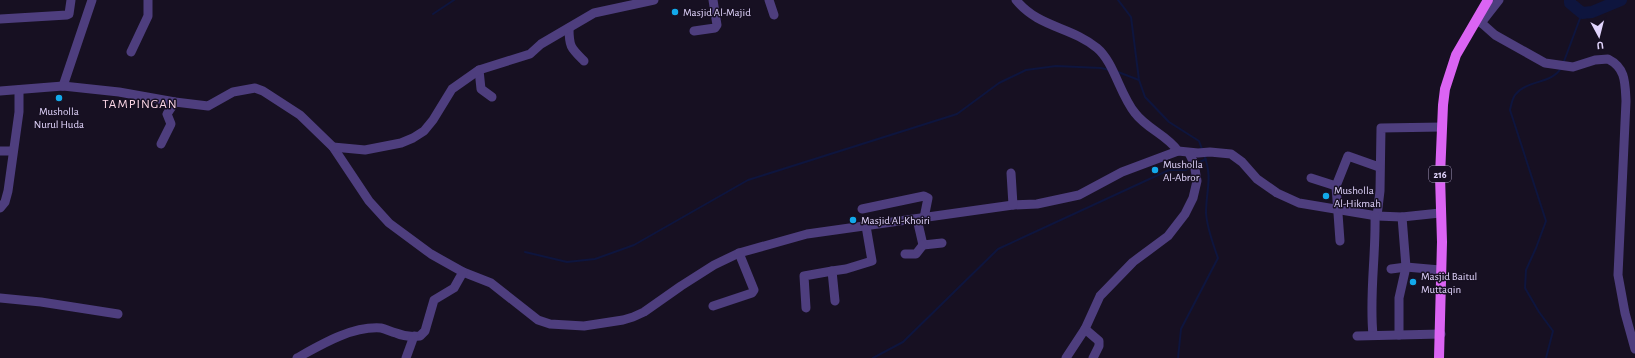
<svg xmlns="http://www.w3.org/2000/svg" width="1635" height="358" font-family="'Alegreya Sans',sans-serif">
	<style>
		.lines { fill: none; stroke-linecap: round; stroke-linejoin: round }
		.stream { stroke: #0e153e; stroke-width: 2 }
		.river { stroke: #0e153e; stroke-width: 12 }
		.minor { stroke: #4e3e7e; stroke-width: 9 }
		.major { stroke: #db64f3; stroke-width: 10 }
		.poi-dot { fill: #12a9eb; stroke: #171022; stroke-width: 1.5 }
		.labels { text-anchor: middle; stroke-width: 3; stroke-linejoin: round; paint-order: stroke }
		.shield { fill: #171022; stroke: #a499bb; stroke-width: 1 }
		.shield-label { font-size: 10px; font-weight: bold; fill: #e1d4fc }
		.poi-label { font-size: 11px; fill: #e1d4fc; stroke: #171022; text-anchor: start }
		.quarter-label { font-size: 13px; letter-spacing: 1px; fill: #fcd6e6; stroke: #171022 }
	</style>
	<rect width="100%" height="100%" fill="#171022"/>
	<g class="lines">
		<g class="stream">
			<path d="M 1118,0 L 1131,17 L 1139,80 L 1145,97 L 1169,122 L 1199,141 L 1202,149"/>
			<path d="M 433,14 L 454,0"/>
			<path d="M 1563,64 L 1582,13"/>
			<path d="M 1118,72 L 1139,80"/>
			<path d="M 1196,164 L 1206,159"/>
			<path d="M 525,252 L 567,262 L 595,259 L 634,245 L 748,180 L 957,114 L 999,83 L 1026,70 L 1056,66 L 1101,68 L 1110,70"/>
			<path d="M 873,358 L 903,342 L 998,249 L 1169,170 L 1186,170 L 1193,166"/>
			<path d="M 1178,358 L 1181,329 L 1218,258 C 1213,244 1207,228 1206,213 C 1206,190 1213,178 1204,155"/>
			<path d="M 1546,358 L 1553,331 L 1539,312 L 1525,288 L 1526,270 L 1536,248 L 1546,221 L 1510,110 C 1511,106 1512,99 1515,95 C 1526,80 1552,84 1561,68"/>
		</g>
		<path class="river" d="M 1570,0 L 1570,3 L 1582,13 L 1592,12 L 1621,0"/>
		<g class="minor">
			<path d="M 769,0 L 774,15"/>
			<path d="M 1016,0 C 1039,28 1070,26 1097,48 C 1114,62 1120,95 1135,113 C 1147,129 1167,135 1178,151"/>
			<path d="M 0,19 L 67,15 L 69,14 L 71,0"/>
			<path d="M 1477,19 L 1495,35 L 1545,63 L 1573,67 L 1595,60 L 1608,59 C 1626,68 1625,83 1626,101 L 1618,275 L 1625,313 L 1635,349"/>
			<path d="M 1481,23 L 1499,0"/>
			<path d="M 569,28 C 569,47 571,48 584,61"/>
			<path d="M 694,31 L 715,28 L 717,25 L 713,0"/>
			<path d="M 131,52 L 148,16 L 148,0"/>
			<path d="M 479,70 L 481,89 L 492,97"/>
			<path d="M 63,86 L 92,0"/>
			<path d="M 0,91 L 63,86 L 119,92 L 175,102 L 208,106 L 233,92 L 255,88 L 263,91 L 300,115 L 333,147 L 369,201 L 389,223 L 431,254 L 463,272 L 491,283 L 538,320 L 550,324 L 584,326 L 623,320 L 633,317 L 644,312 L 681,286 L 714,265 L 739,253 L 807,234 L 1013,205 L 1037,204 L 1079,195 L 1122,172 L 1178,151 L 1198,153 L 1210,152 L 1231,154 L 1242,162 L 1257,179 L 1277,193 L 1299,203 L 1377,216 L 1402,217 L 1440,213"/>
			<path d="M 161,144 L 171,124 L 167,114 L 175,102"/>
			<path d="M 333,147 L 365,150 L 401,143 L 413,138 L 424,131 L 433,120 L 452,89 L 479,70 L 530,54 L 541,44 L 594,13 L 654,0"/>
			<path d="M 0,151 L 13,151"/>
			<path d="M 1011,173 L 1013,205"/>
			<path d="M 1311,178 L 1336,186"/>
			<path d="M 0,208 L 5,202 L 8,191 L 19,112 L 19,90"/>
			<path d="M 862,209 L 924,196 L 928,198 L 924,218"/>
			<path d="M 1377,216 L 1380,191 L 1381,128 L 1442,127"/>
			<path d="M 917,219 L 923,245 L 942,243"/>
			<path d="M 1340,241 L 1336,186 L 1348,156 L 1379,167"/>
			<path d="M 905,254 L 916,254 L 923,245"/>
			<path d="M 1391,269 L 1406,267 L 1440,270"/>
			<path d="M 0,298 L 41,302 L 118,314"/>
			<path d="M 835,301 L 832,271 L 846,269 L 872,261 L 866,226"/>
			<path d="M 713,306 L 752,293 L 754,290 L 739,253"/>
			<path d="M 806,308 L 804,276 L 832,271"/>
			<path d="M 1085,329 L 1099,341 L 1099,346 L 1093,358"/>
			<path d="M 1373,335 C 1369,295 1376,256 1375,216"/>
			<path d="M 1399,335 L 1399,298 L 1406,267 L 1402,217"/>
			<path d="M 1357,336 L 1441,334"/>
			<path d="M 297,358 C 322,344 352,326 381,328 C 386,329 391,332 396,333 C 403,336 412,337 420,336 L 425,331 L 434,300 L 454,288 L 463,272"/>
			<path d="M 406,358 L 414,336"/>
			<path d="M 1066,358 L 1085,329 L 1100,296 L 1133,262 L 1168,236 L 1185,214 L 1193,198 L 1197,181 L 1194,163 L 1189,153"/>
		</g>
		<path class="major" d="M 1439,358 L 1442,242 L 1440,176 L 1443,105 L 1445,89 L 1456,55 L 1488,0"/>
	</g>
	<g class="poi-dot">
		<circle cx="675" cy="12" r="4"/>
		<circle cx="59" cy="98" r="4"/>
		<circle cx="1155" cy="170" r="4"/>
		<circle cx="1326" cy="196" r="4"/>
		<circle cx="853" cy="220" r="4"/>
		<circle cx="1413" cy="282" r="4"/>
	</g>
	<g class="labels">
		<rect class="shield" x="1429" y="166" width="22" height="16" rx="3"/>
		<g class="shield-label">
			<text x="1440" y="178">216</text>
		</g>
		<g class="poi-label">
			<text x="683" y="16">Masjid Al-Majid</text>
			<text x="59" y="115" text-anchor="middle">Musholla<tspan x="59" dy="13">Nurul Huda</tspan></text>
			<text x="1163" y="168">Musholla<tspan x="1163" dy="13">Al-Abror</tspan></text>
			<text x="1334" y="194">Musholla<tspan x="1334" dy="13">Al-Hikmah</tspan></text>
			<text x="861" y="224">Masjid Al-Khoiri</text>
			<text x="1421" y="280">Masjid Baitul<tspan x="1421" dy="13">Muttaqin</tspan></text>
		</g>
		<g class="quarter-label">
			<text x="140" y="108">TAMPINGAN</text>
		</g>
	</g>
	<g transform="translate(1599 36) rotate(173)" stroke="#171022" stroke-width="3" paint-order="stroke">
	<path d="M0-3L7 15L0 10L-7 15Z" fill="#e1d4fc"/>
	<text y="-6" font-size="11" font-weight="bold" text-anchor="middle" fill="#e1d4fc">U</text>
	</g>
</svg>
